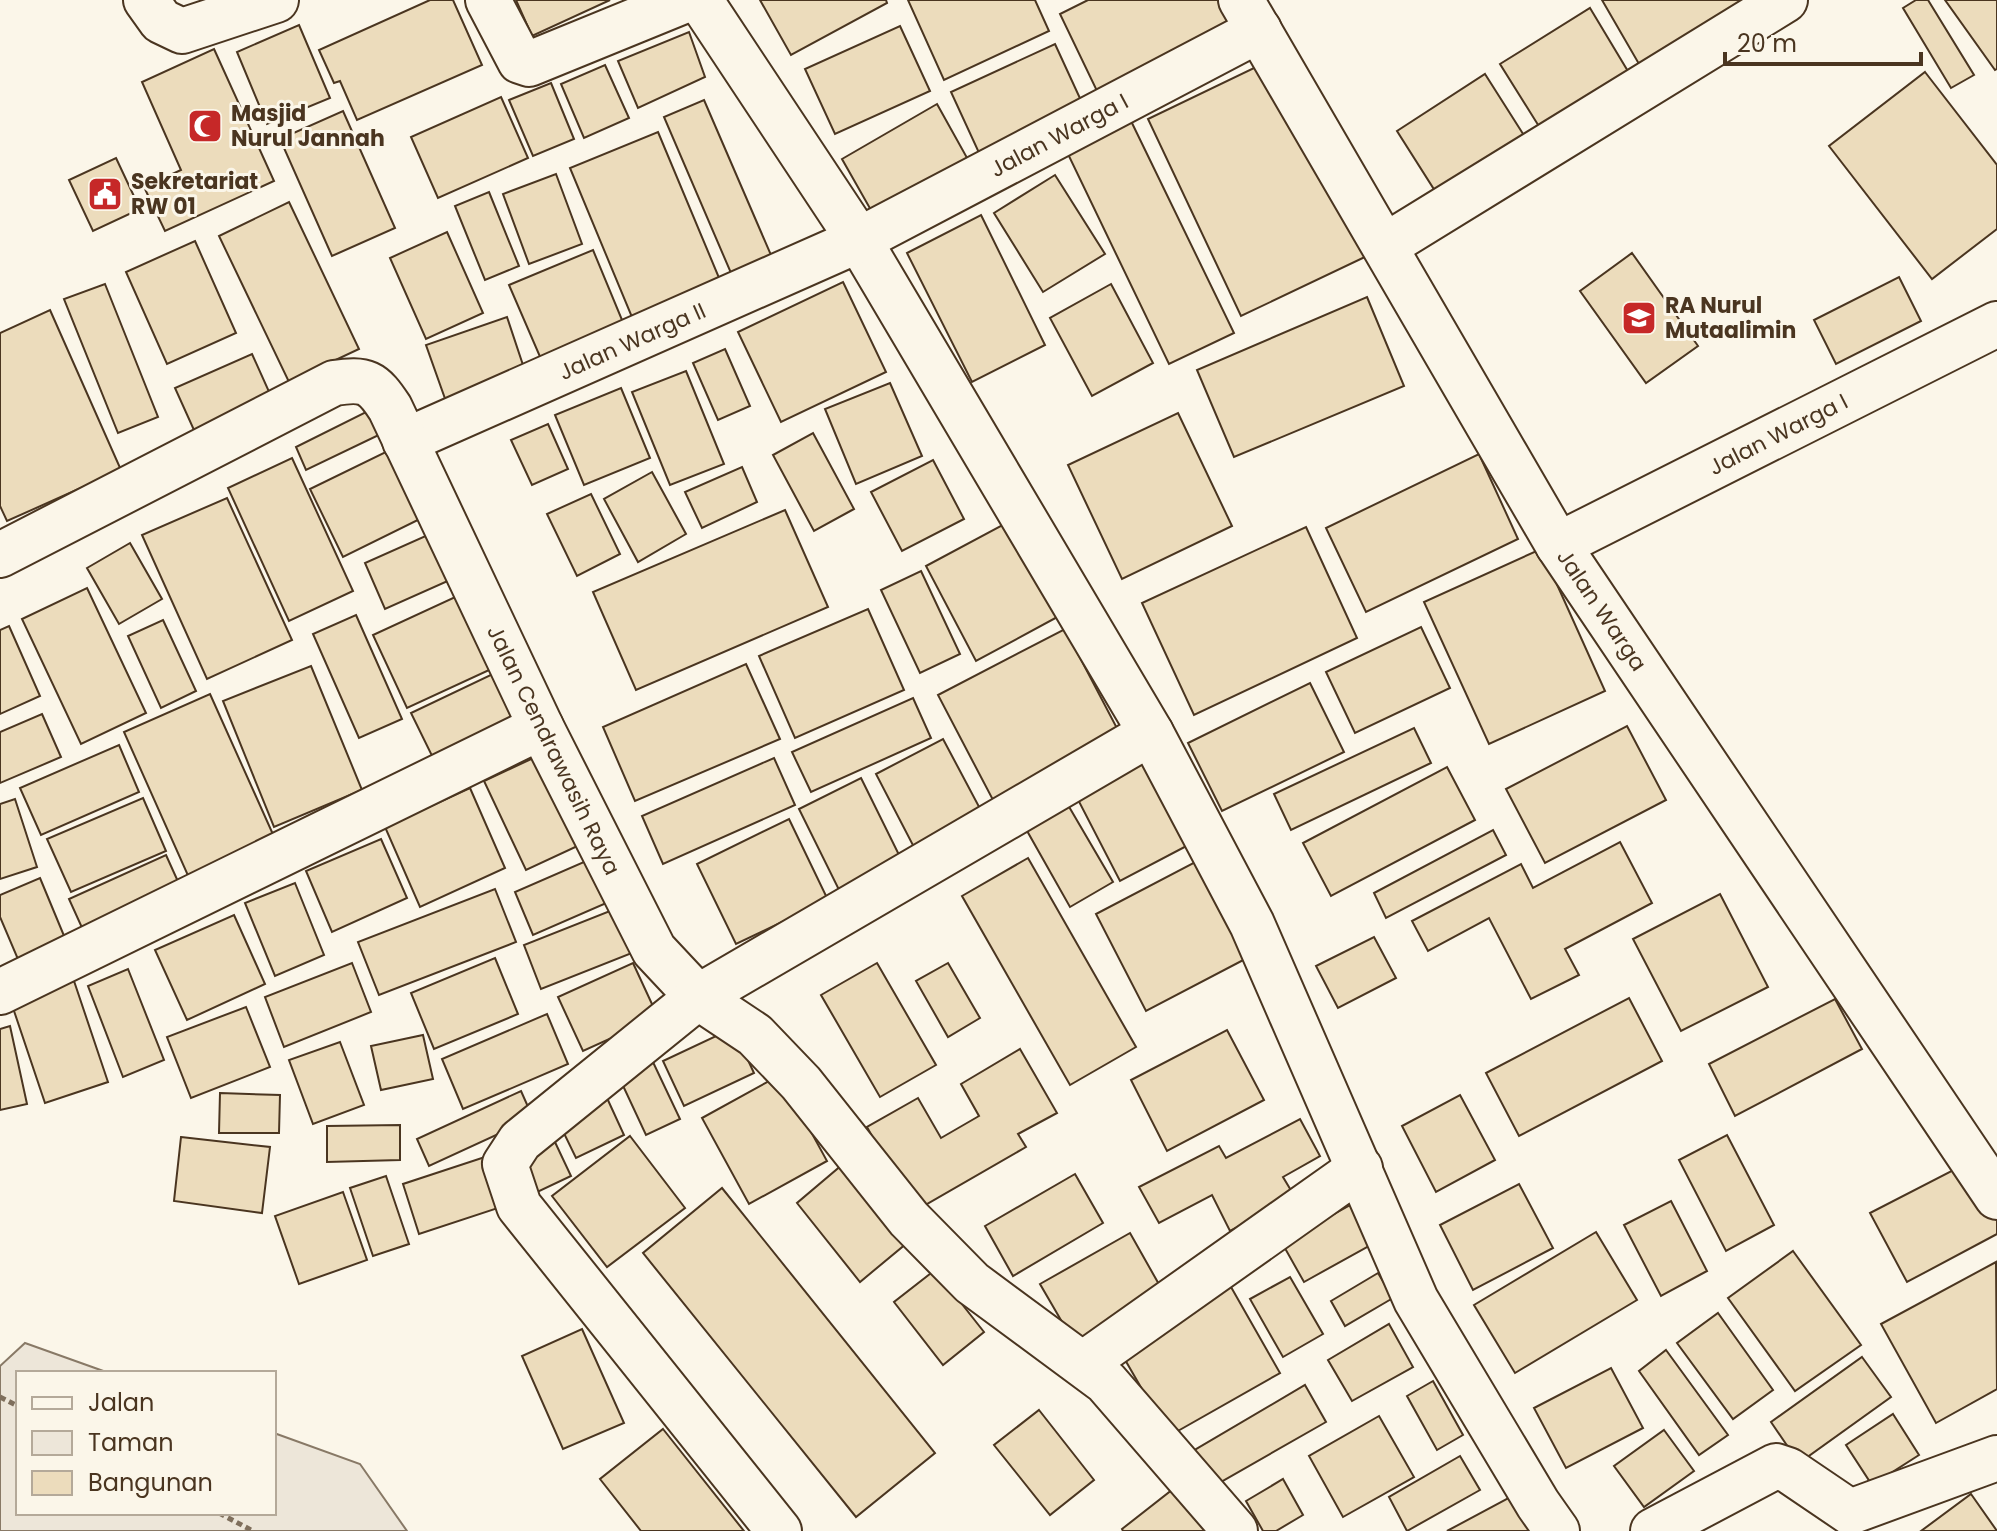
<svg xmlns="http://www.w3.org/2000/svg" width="1997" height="1531" font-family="Poppins,sans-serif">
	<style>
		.green { fill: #ede6d9; stroke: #887966; stroke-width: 2 }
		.building { fill: #ecdcbc; stroke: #4a3520; stroke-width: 2 }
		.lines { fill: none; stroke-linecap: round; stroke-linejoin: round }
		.street-casing { stroke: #4a3520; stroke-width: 48 }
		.path { stroke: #7f6f5c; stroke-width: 5; stroke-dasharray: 6 4; stroke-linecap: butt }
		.street { stroke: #fbf6e9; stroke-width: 44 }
		.labels { text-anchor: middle; stroke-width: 6; stroke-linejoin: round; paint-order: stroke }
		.poi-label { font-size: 22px; font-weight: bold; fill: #4a3520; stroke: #fbf6e9; text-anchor: start }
		.street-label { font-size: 22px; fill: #4a3520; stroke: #fbf6e9 }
	</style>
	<rect width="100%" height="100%" fill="#fbf6e9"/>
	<path class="green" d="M 25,1343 L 109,1373 L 18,1373 L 18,1513 L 274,1513 L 274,1433 L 360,1464 L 407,1531 L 0,1531 L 0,1366 Z"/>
	<g class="building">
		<path d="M 430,0 L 453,0 L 482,65 L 357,120 L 340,81 L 334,83 L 319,50 Z"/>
		<path d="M 516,0 L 610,0 L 532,36 Z"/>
		<path d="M 760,0 L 886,0 L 887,3 L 791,55 Z"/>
		<path d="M 908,0 L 1035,0 L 1049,31 L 944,80 Z"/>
		<path d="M 1088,0 L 1233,0 L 1242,20 L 1097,91 L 1060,14 Z"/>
		<path d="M 1602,0 L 1748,0 L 1639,64 Z"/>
		<path d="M 1916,0 L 1928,0 L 1974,75 L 1951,88 L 1903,8 Z"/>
		<path d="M 1945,0 L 1997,0 L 1997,69 L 1995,70 Z"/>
		<path d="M 1590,8 L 1629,73 L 1540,128 L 1500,64 Z"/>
		<path d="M 299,25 L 330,98 L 267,124 L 237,52 Z"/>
		<path d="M 900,26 L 930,91 L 835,134 L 805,69 Z"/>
		<path d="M 689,32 L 705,77 L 638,108 L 618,61 Z"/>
		<path d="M 1055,44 L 1084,107 L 980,155 L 951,92 Z"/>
		<path d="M 214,49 L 274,181 L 165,231 L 144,187 L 181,170 L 142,82 Z"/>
		<path d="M 1273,59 L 1367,256 L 1241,316 L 1148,119 Z"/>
		<path d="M 605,65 L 629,118 L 584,138 L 561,84 Z"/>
		<path d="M 1925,72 L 1997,165 L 1997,229 L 1932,279 L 1829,146 Z"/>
		<path d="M 1485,74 L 1525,137 L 1437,194 L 1397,131 Z"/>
		<path d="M 551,83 L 574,139 L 533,156 L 509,100 Z"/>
		<path d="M 501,97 L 528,158 L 438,198 L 411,137 Z"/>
		<path d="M 704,100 L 774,262 L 734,280 L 664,117 Z"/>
		<path d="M 937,104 L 971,165 L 876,219 L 842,159 Z"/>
		<path d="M 343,111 L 395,228 L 332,256 L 280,139 Z"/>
		<path d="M 1131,121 L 1234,333 L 1169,364 L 1067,152 Z"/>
		<path d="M 658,132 L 722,285 L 634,322 L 570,168 Z"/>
		<path d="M 116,158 L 140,209 L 93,231 L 69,180 Z"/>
		<path d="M 556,174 L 582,244 L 529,264 L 503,194 Z"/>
		<path d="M 1055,175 L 1105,254 L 1043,292 L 994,213 Z"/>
		<path d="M 489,192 L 519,266 L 485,280 L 455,206 Z"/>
		<path d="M 289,202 L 359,349 L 289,382 L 219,236 Z"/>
		<path d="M 981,215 L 1045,345 L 972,382 L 907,253 Z"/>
		<path d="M 447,232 L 483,313 L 426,339 L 390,258 Z"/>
		<path d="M 195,241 L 236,333 L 167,364 L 126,272 Z"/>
		<path d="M 593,250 L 627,332 L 544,366 L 509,285 Z"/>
		<path d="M 1632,253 L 1698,346 L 1646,383 L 1580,291 Z"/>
		<path d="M 1899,277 L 1921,321 L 1836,364 L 1814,320 Z"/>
		<path d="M 843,282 L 886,372 L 781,422 L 738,332 Z"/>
		<path d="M 105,284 L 158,417 L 118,433 L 64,299 Z"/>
		<path d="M 1111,284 L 1153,363 L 1092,396 L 1050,318 Z"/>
		<path d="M 1367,297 L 1404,386 L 1234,457 L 1197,370 Z"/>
		<path d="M 50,310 L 121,470 L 7,521 L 0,506 L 0,333 Z"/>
		<path d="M 507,317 L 528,380 L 448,407 L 426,345 Z"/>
		<path d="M 725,349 L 750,406 L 718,420 L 693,363 Z"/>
		<path d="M 252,354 L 275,405 L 198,439 L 175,388 Z"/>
		<path d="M 686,371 L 724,464 L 670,485 L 632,392 Z"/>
		<path d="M 890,383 L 922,456 L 856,484 L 825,409 Z"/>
		<path d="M 621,388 L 650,458 L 584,485 L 555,415 Z"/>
		<path d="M 374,408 L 385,432 L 306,470 L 296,447 Z"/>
		<path d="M 1178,413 L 1232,526 L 1122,579 L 1068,465 Z"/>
		<path d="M 548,424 L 568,469 L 532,485 L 511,440 Z"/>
		<path d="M 813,433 L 854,509 L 814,531 L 773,455 Z"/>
		<path d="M 398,446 L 430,514 L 343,557 L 310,489 Z"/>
		<path d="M 1479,454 L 1518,539 L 1366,612 L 1326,528 Z"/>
		<path d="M 292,458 L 353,591 L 289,621 L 228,488 Z"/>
		<path d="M 933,460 L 964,519 L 902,551 L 871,492 Z"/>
		<path d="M 742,467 L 757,502 L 702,528 L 685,492 Z"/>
		<path d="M 652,472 L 686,534 L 638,562 L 604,499 Z"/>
		<path d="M 591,494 L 620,554 L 577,576 L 547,514 Z"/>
		<path d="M 227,498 L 292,640 L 207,679 L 142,535 Z"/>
		<path d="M 785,510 L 828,607 L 636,690 L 593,592 Z"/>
		<path d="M 1010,521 L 1061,615 L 976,661 L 926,566 Z"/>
		<path d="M 1306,527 L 1357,638 L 1194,715 L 1142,603 Z"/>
		<path d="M 430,534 L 450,580 L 385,609 L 365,563 Z"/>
		<path d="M 130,543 L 162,599 L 119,624 L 87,568 Z"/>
		<path d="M 1541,549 L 1605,691 L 1489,744 L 1424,602 Z"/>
		<path d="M 921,571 L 960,654 L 920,673 L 881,590 Z"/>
		<path d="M 87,588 L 146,713 L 81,744 L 22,619 Z"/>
		<path d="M 466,592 L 500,665 L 407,708 L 373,635 Z"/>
		<path d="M 868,609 L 904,690 L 795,738 L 759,656 Z"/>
		<path d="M 356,615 L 402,719 L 359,738 L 313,634 Z"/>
		<path d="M 163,620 L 196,691 L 161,708 L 128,636 Z"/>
		<path d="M 9,626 L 40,696 L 0,714 L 0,630 Z"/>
		<path d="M 1421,627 L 1450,688 L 1355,733 L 1326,672 Z"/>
		<path d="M 1065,629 L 1120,734 L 993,800 L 938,695 Z"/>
		<path d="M 746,664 L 780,739 L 635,801 L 603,727 Z"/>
		<path d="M 311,666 L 362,790 L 274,827 L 223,701 Z"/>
		<path d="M 499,671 L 526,729 L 439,770 L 411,713 Z"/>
		<path d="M 1310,683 L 1344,752 L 1222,811 L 1188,743 Z"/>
		<path d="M 210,694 L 280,850 L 194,889 L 124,732 Z"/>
		<path d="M 913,698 L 931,738 L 811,792 L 792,752 Z"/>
		<path d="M 42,714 L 61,757 L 0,783 L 0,732 Z"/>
		<path d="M 1627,726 L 1666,800 L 1545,863 L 1506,789 Z"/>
		<path d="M 1414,728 L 1431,763 L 1291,830 L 1274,794 Z"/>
		<path d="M 943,739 L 985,818 L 917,853 L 876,774 Z"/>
		<path d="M 119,745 L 139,792 L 41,835 L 20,788 Z"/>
		<path d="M 1148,751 L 1196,841 L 1120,881 L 1073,790 Z"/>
		<path d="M 542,754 L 584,843 L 526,870 L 484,781 Z"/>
		<path d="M 774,758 L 795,805 L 663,864 L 642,816 Z"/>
		<path d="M 1447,767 L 1475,820 L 1331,896 L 1303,843 Z"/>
		<path d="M 861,778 L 907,871 L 845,902 L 799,809 Z"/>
		<path d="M 470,788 L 505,868 L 420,907 L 385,827 Z"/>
		<path d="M 143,798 L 166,851 L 71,892 L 47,839 Z"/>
		<path d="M 15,799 L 37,867 L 0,879 L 0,804 Z"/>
		<path d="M 1068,805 L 1113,882 L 1070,907 L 1026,829 Z"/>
		<path d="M 789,819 L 828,900 L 736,944 L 697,864 Z"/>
		<path d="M 1493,830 L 1506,855 L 1386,918 L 1374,893 Z"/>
		<path d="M 381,839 L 407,898 L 332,932 L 306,871 Z"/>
		<path d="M 1620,842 L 1652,903 L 1565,949 L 1579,975 L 1531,999 L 1489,918 L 1428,951 L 1412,921 L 1521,864 L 1533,888 Z"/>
		<path d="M 166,855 L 185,897 L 88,941 L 69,899 Z"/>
		<path d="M 593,858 L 611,901 L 533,935 L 515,892 Z"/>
		<path d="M 1028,858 L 1136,1047 L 1070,1085 L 962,896 Z"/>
		<path d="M 1201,859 L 1251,956 L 1146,1011 L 1096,914 Z"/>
		<path d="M 40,878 L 67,943 L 20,964 L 0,917 L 0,895 Z"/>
		<path d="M 295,883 L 324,955 L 275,976 L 245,903 Z"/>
		<path d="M 495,889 L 516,942 L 379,995 L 358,942 Z"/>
		<path d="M 1720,894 L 1768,987 L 1681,1031 L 1633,939 Z"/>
		<path d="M 620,907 L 637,951 L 541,989 L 524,945 Z"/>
		<path d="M 234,915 L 265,984 L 187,1020 L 155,950 Z"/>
		<path d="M 1374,937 L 1396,978 L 1338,1008 L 1316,966 Z"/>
		<path d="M 495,958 L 518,1014 L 434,1049 L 411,993 Z"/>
		<path d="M 352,963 L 371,1012 L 284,1047 L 265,997 Z"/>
		<path d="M 633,963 L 658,1017 L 583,1051 L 558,997 Z"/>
		<path d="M 877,963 L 936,1065 L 880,1097 L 821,995 Z"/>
		<path d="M 948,963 L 980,1018 L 948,1037 L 916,981 Z"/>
		<path d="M 128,969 L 164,1060 L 123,1077 L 88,986 Z"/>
		<path d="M 74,981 L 108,1082 L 45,1103 L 11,1002 Z"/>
		<path d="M 1629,998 L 1662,1061 L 1519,1136 L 1486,1073 Z"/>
		<path d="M 1835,999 L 1862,1049 L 1735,1116 L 1709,1064 Z"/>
		<path d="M 246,1007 L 270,1067 L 191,1098 L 167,1037 Z"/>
		<path d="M 547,1014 L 568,1064 L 463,1109 L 442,1059 Z"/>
		<path d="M 10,1026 L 27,1104 L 0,1110 L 0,1029 Z"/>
		<path d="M 733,1028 L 754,1073 L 684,1106 L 663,1061 Z"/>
		<path d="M 1227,1030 L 1264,1100 L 1167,1151 L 1131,1080 Z"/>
		<path d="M 423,1035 L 433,1079 L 381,1090 L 371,1046 Z"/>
		<path d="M 340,1042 L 364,1105 L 313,1124 L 289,1060 Z"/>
		<path d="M 1020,1049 L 1057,1113 L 1018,1134 L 1026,1147 L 913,1212 L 867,1127 L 918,1098 L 941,1138 L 979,1116 L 961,1084 Z"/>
		<path d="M 652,1060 L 680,1119 L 646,1135 L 618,1075 Z"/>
		<path d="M 780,1075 L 827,1161 L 749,1204 L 702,1118 Z"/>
		<path d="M 521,1091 L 533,1118 L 429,1166 L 417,1139 Z"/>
		<path d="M 220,1093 L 280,1095 L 279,1133 L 219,1133 Z"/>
		<path d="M 1460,1095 L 1495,1160 L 1436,1192 L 1402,1126 Z"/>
		<path d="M 607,1098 L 624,1135 L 576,1158 L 558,1121 Z"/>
		<path d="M 1300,1119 L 1320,1156 L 1283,1177 L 1295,1197 L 1230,1231 L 1212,1195 L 1159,1223 L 1139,1187 L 1219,1146 L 1226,1158 Z"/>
		<path d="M 400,1125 L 400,1160 L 327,1162 L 327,1126 Z"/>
		<path d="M 1727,1135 L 1774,1225 L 1726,1251 L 1679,1160 Z"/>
		<path d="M 630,1136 L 685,1208 L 607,1267 L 552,1196 Z"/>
		<path d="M 181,1137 L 270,1147 L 262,1213 L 174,1201 Z"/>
		<path d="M 554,1140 L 571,1176 L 531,1195 L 514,1159 Z"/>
		<path d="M 497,1153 L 513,1203 L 419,1234 L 403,1184 Z"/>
		<path d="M 849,1159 L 913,1238 L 860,1282 L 797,1203 Z"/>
		<path d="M 1967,1163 L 1997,1221 L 1997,1234 L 1907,1282 L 1870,1213 Z"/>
		<path d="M 1075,1174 L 1103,1223 L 1013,1276 L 985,1226 Z"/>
		<path d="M 386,1176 L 409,1244 L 373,1256 L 350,1188 Z"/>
		<path d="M 1519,1184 L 1553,1248 L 1473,1290 L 1440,1225 Z"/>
		<path d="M 722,1188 L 935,1453 L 856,1517 L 643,1253 Z"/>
		<path d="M 343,1192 L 367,1260 L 299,1284 L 275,1216 Z"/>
		<path d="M 1363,1198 L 1385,1237 L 1304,1282 L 1282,1243 Z"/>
		<path d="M 1671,1201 L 1707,1271 L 1661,1296 L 1624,1225 Z"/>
		<path d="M 1596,1232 L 1637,1300 L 1515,1373 L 1474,1305 Z"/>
		<path d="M 1130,1233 L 1165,1295 L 1076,1346 L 1040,1284 Z"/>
		<path d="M 1793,1251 L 1861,1345 L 1795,1391 L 1728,1298 Z"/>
		<path d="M 1996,1262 L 1997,1389 L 1936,1423 L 1881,1324 Z"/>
		<path d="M 935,1270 L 984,1332 L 943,1365 L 894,1302 Z"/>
		<path d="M 1378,1273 L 1393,1298 L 1345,1326 L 1331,1301 Z"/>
		<path d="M 1290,1277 L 1323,1334 L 1283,1357 L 1250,1299 Z"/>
		<path d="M 1231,1287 L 1280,1373 L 1169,1436 L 1120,1351 Z"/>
		<path d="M 1718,1313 L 1773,1390 L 1733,1419 L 1677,1343 Z"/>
		<path d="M 1389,1324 L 1413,1367 L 1352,1401 L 1328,1360 Z"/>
		<path d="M 582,1329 L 624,1423 L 563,1449 L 522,1356 Z"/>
		<path d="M 1666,1350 L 1728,1435 L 1699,1455 L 1639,1371 Z"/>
		<path d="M 1862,1357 L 1891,1397 L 1799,1463 L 1771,1422 Z"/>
		<path d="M 1611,1368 L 1643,1428 L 1566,1468 L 1534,1408 Z"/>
		<path d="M 1433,1381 L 1463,1435 L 1437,1450 L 1407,1396 Z"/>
		<path d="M 1305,1385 L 1326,1422 L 1212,1487 L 1193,1451 Z"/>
		<path d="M 1039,1410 L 1094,1480 L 1050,1515 L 994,1445 Z"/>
		<path d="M 1893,1414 L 1919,1455 L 1872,1485 L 1846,1445 Z"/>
		<path d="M 1379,1416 L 1414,1477 L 1343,1517 L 1309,1456 Z"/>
		<path d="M 663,1429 L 744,1531 L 641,1531 L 600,1479 Z"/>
		<path d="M 1664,1430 L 1694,1471 L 1644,1507 L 1614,1466 Z"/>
		<path d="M 1460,1456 L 1480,1490 L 1407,1531 L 1389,1497 Z"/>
		<path d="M 1283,1479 L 1303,1515 L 1276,1531 L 1263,1531 L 1246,1501 Z"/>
		<path d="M 1177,1486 L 1213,1531 L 1123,1531 L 1122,1529 Z"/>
		<path d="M 1971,1494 L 1997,1531 L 1921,1531 Z"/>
		<path d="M 1514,1495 L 1533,1531 L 1447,1531 Z"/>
	</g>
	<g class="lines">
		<g class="street-casing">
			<g id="street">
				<path d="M 146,0 L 161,21 L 182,31 L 276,0"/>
				<path d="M 488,0 L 520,61 L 529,64 L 686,0"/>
				<path d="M 700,0 L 859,240 L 1151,733 L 1252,924 L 1416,1300 L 1538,1504 L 1557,1531"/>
				<path d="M 1241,0 L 1558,545 L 1997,1197"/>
				<path d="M 1385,246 L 1785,0"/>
				<path d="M 405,441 L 859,240 L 1259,30"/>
				<path d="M 1558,545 L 1997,324"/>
				<path d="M 0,555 L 334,383 C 366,378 373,382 390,408 L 541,727 L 654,950 L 698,997 L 755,1035 L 801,1083 L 909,1219 L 972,1283 L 1106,1382 L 1235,1531"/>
				<path d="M 0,992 L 541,727"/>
				<path d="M 1083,1364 L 1360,1168"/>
				<path d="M 779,1531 L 519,1206 L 505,1164 L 520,1141 L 698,997 L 1151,733"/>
				<path d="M 1653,1531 L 1776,1466 L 1788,1470 L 1850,1512 L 1997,1458"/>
			</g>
		</g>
		<g class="path">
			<path d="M 0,1397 L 18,1406"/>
			<path d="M 219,1513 L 253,1531"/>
		</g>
		<use href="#street" class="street"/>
	</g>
	<defs>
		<g id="mosque-square" transform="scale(1.8)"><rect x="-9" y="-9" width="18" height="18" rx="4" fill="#c62828" stroke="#fbf6e9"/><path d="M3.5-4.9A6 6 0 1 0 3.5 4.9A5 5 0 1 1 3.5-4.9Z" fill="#fff"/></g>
		<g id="civic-square" transform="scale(1.8)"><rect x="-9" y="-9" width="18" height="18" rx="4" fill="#c62828" stroke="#fbf6e9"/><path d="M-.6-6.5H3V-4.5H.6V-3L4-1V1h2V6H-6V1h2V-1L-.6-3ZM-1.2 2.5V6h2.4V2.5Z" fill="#fff"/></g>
		<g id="school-square" transform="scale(1.8)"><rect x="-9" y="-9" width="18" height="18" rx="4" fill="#c62828" stroke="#fbf6e9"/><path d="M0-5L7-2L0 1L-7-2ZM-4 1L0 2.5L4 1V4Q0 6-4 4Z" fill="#fff"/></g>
	</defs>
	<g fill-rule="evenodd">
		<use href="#mosque-square" x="205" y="126"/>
		<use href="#civic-square" x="105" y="194"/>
		<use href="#school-square" x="1639" y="318"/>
	</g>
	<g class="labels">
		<g class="poi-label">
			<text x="231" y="121">Masjid<tspan x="231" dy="25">Nurul Jannah</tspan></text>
			<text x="131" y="189">Sekretariat<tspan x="131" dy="25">RW 01</tspan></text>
			<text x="1665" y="313">RA Nurul<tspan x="1665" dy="25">Mutaalimin</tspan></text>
		</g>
		<g class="street-label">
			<text transform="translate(1059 135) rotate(-28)" y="8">Jalan Warga I</text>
			<text transform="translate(632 341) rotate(-24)" y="8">Jalan Warga II</text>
			<text transform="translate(1778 434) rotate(-27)" y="8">Jalan Warga I</text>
			<text transform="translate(1602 610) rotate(56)" y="8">Jalan Warga</text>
			<text transform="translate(554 750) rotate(64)" y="8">Jalan Cendrawasih Raya</text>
		</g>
	</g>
	<rect x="16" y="1371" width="260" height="144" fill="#fbf6e9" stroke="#b4a999" stroke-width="2"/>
	<rect x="32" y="1397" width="40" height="12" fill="#fbf6e9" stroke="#b4a999" stroke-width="2"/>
	<text x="88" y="1411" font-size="24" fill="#4a3520">Jalan</text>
	<rect x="32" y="1431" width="40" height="24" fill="#ede6d9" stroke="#b4a999" stroke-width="2"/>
	<text x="88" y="1451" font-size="24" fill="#4a3520">Taman</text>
	<rect x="32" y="1471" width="40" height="24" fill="#ecdcbc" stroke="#b4a999" stroke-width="2"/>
	<text x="88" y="1491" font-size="24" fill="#4a3520">Bangunan</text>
	<path d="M1725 52v12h196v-12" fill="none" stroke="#4a3520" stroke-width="4"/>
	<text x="1737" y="52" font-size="24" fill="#4a3520" stroke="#fbf6e9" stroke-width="6" paint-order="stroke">20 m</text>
</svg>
